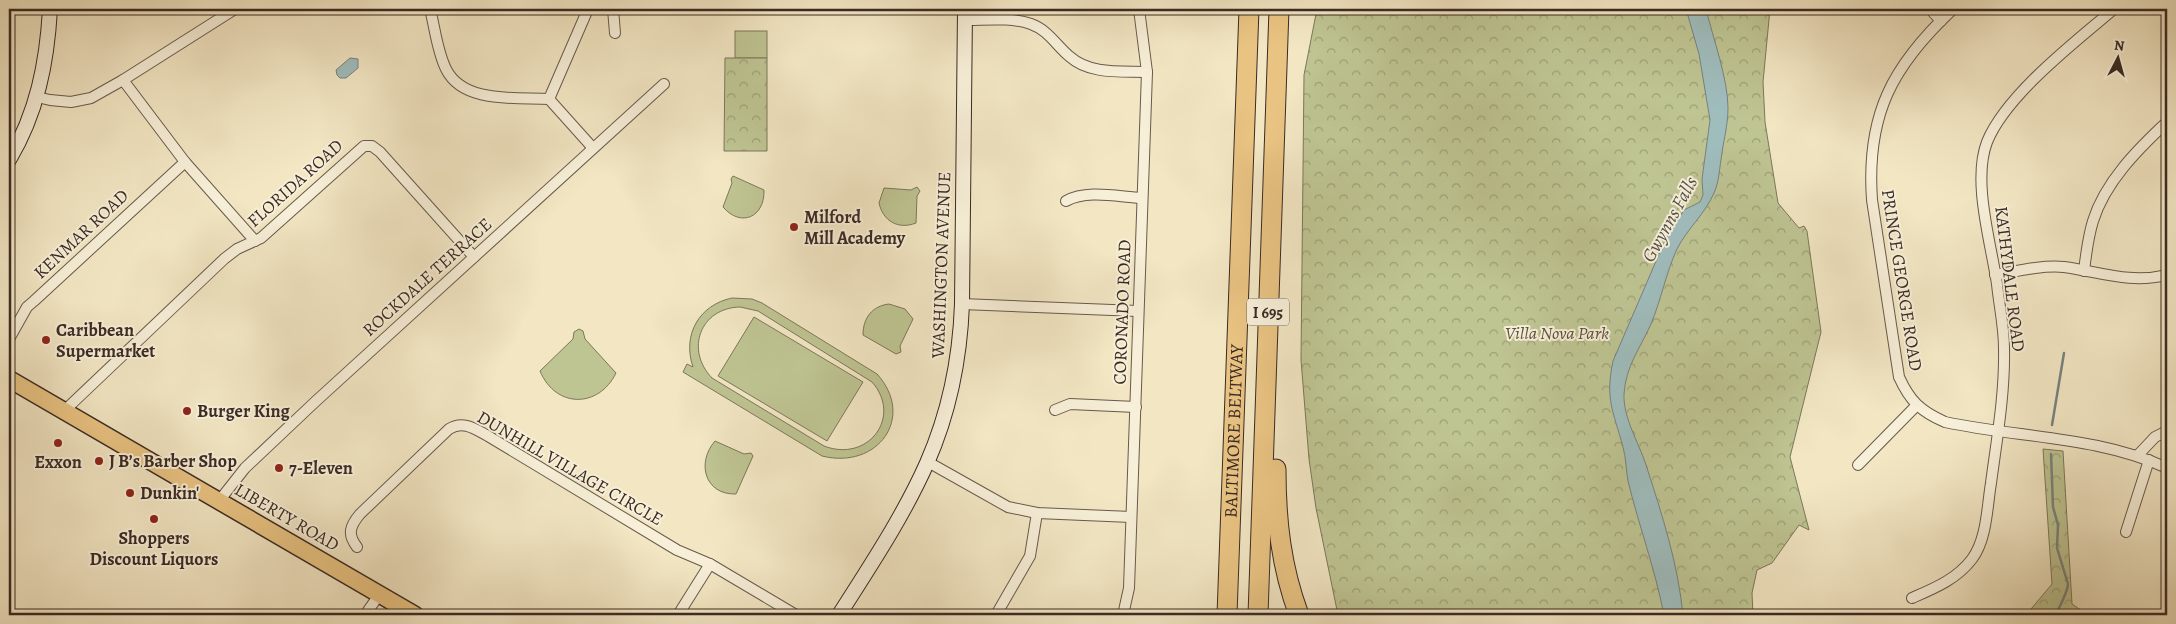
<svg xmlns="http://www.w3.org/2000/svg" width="2176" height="624" font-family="Alegreya,serif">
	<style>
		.grass { fill: #bec492; stroke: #7c775b; fill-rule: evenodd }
		.park { fill: url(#park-crowns); stroke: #7c775b }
		.water { fill: #9fbdbd; stroke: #778280 }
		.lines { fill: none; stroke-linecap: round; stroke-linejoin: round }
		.stream { stroke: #778280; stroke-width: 2.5 }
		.street-casing { stroke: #68594c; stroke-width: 12 }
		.secondary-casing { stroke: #3a2a24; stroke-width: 16 }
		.primary-casing { stroke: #3a2a24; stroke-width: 19 }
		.highway-casing { stroke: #3a2a24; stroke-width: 21 }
		.street { stroke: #f7efd8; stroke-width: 10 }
		.secondary { stroke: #f7efd8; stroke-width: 14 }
		.primary { stroke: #e9c382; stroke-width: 16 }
		.highway { stroke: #e9c382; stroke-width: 19 }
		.poi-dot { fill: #8f2418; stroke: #f7efd8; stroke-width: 2 }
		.labels { text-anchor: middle; stroke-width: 4; stroke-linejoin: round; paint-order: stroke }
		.shield { fill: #f7efd8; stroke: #73655a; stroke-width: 1 }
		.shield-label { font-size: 16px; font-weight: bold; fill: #3a2a24 }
		.street-label { font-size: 18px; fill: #3a2a24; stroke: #f7efd8 }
		.poi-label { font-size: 18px; font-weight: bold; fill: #3a2a24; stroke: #f7efd8; text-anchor: start }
		.park-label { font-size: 18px; font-style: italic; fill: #5b5040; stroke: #f7efd8 }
		.water-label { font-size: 19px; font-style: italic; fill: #534f4a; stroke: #f7efd8 }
	</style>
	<defs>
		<pattern id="park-crowns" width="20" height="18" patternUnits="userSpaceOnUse" patternTransform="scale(1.25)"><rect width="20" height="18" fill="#bec492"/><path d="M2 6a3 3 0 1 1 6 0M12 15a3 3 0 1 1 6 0" fill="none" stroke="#9b9f77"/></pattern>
	</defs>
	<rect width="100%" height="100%" fill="#f2e6c3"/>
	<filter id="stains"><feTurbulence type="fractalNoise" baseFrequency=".004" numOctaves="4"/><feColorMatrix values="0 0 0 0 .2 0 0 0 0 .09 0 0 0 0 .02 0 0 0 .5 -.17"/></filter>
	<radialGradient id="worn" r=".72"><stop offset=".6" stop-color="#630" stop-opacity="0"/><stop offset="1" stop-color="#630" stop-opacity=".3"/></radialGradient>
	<g class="grass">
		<rect x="735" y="31" width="32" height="27"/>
		<path d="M 733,176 L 764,190 C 765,217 741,228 723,207 L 732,183 L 731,179 Z"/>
		<path d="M 917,187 L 920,191 L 917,196 L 916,223 C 898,230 883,221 879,203 L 884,188 L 911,190 Z"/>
		<path d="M 732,298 L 752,299 L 762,303 L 877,374 C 916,417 878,470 822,456 L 683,372 L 687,364 L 693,367 C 682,335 699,305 732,298 ZM 740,307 L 758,311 L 872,382 C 903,417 868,463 824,446 L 712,378 C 685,350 700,308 740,307 Z"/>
		<path d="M 889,304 L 905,309 L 913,319 L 900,346 L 901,352 L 896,354 L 863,335 C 863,318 872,306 889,304 Z"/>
		<path d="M 754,317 L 863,382 L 827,441 L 718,376 Z"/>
		<path d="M 579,329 L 583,331 L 585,339 L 616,373 C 599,408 556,409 540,371 L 573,339 L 574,332 Z"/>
		<path d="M 715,441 L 744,454 L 751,453 L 753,456 L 736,494 C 705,495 696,463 715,441 Z"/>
	</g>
	<g class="park">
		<path d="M 1317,9 L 1770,9 L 1763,82 L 1765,122 L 1778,203 L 1799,228 L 1804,226 L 1807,231 L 1821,332 L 1790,457 L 1809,530 L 1799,525 L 1772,563 L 1757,570 L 1752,593 L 1753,615 L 1338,615 L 1316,508 L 1309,459 L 1301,360 L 1304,75 Z"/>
		<path d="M 725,58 L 767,58 L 767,151 L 724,151 Z"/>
		<path d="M 2043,449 L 2063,451 L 2072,604 L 2088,615 L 2026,615 L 2052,584 Z"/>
	</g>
	<g class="water">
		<path d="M 1686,9 L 1706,9 C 1713,38 1728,79 1728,108 C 1728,126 1723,142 1721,160 C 1719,172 1719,182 1714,193 C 1705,214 1687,229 1677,249 C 1666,273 1661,300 1651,324 C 1640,349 1626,365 1624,394 C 1623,418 1639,443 1646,465 C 1662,514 1678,564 1683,615 L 1664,615 C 1655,569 1639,526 1628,481 C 1626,470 1626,458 1623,447 C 1613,410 1605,400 1613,361 L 1666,238 L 1684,210 L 1700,202 L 1703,195 L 1702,179 L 1710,120 L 1699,54 Z"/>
		<path d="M 350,58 L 358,59 L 358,68 L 346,78 L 340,78 L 337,75 L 336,70 Z"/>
	</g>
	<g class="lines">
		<g class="stream">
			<path d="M 2052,425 L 2064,353"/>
			<path d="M 2051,454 L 2053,507 L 2058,525 L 2057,548 L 2068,584 C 2068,590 2059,609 2055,615"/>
		</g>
		<g class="street-casing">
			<g id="street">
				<path d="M 430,9 C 435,28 437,51 446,69 C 463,104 517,97 549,99 L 592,147"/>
				<path d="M 613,9 L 615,33"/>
				<path d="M 1930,9 L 1941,21"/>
				<path d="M 1953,9 C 1892,66 1866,115 1872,200 L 1899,377 C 1910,401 1920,411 1945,422 C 2019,438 2097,436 2167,468"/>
				<path d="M 965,20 C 986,20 1011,17 1031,24 C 1048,30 1056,45 1069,56 C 1090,75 1121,71 1147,72"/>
				<path d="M 123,80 L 185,162 L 255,241"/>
				<path d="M 37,97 L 50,100 L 71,102 L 91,98 L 123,80 L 235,9"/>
				<path d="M 549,99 L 588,9"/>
				<path d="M 1066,201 C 1087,189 1119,197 1142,198"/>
				<path d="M 2084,271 C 2086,254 2088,237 2093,221 C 2105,182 2138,149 2167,122"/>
				<path d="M 1995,275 C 2017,271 2042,265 2064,267 C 2101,272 2129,284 2167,275"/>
				<path d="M 962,304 L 1138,311"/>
				<path d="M 9,339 L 27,307 L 34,301 L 185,162"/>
				<path d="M 1055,410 L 1070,404 L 1136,407"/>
				<path d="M 64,411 L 224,259 L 237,249 L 261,238 L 364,146 L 372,146 L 380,152 L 474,257"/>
				<path d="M 2138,455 L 2155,437 L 2167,431"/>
				<path d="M 928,462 L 1008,507 L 1037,513 L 1131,517"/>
				<path d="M 1858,465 L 1916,406"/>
				<path d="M 219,501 L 245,468 L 316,401 L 664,84"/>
				<path d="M 2126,532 L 2149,460"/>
				<path d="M 357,547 C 347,534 350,526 360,514 L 449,429 C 463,420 475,429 488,436 L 677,550 L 710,564 L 796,615"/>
				<path d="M 1912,598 C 1935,588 1957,579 1972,559 C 1987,539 1987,507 1991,483 C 1997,438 2005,393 2004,348 C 2004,326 1999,305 1997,284 C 1991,243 1972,181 1987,142 C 2006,95 2075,42 2114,9"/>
				<path d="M 365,615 L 379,595"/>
				<path d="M 678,615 L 710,564"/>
				<path d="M 996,615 L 1030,556 L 1037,513"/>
				<path d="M 1123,615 L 1129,588 L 1147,72 L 1139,9"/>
			</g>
		</g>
		<g class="secondary-casing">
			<g id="secondary">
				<path d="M 9,160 C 37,113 47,63 50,9"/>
				<path d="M 839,615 C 870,566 903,517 927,463 C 949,413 960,359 962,304 L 965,9"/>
			</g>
		</g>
		<g class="primary-casing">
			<path id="primary" d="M 9,379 L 415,615"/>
		</g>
		<g class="highway-casing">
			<g id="highway">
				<path d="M 1276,469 C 1276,520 1281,567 1299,615"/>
				<path id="s1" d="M 1227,615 L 1249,9"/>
				<path d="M 1258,615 L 1279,9"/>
			</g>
		</g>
		<use href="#street" class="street"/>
		<use href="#secondary" class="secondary"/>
		<use href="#primary" class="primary"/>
		<use href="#highway" class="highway"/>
	</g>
	<g class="poi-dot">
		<circle cx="794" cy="227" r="5"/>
		<circle cx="46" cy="340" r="5"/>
		<circle cx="187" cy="411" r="5"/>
		<circle cx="58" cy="443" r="5"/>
		<circle cx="99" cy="461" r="5"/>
		<circle cx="279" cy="468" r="5"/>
		<circle cx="130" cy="493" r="5"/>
		<circle cx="154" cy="519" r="5"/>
	</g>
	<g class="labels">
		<rect class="shield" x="1247" y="298.5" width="42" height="27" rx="4"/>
		<g class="shield-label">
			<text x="1268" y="318">I 695</text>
		</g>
		<g class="street-label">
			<text transform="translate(295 183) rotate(-42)" y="6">FLORIDA ROAD</text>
			<text transform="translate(81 234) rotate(-43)" y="6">KENMAR ROAD</text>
			<text transform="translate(941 265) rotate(-88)" y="6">WASHINGTON AVENUE</text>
			<text transform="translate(427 277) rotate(-42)" y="6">ROCKDALE TERRACE</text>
			<text transform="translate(2010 279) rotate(83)" y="6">KATHYDALE ROAD</text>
			<text transform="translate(1902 280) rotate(81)" y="6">PRINCE GEORGE ROAD</text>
			<text transform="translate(1122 312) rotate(-88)" y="6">CORONADO ROAD</text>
			<text dy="6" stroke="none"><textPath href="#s1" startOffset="184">BALTIMORE BELTWAY</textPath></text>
			<text transform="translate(570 468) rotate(30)" y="6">DUNHILL VILLAGE CIRCLE</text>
			<text transform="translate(287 517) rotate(30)" y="6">LIBERTY ROAD</text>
		</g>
		<g class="poi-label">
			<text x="804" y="223">Milford<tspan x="804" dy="21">Mill Academy</tspan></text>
			<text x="56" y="336">Caribbean<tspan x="56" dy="21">Supermarket</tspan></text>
			<text x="197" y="417">Burger King</text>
			<text x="109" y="467">J B’s Barber Shop</text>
			<text x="58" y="468" text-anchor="middle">Exxon</text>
			<text x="289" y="474">7-Eleven</text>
			<text x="140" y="499">Dunkin'</text>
			<text x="154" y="544" text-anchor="middle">Shoppers<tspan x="154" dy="21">Discount Liquors</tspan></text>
		</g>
		<g class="park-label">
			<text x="1557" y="339">Villa Nova Park</text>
		</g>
		<g class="water-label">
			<text transform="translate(1669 219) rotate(-61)" y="7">Gwynns Falls</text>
		</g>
	</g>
	<rect width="2176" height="624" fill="none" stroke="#f2e6c3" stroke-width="30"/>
	<rect x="10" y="10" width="2156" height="604" fill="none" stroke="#3a2a24" stroke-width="2.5"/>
	<rect x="15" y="15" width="2146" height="594" fill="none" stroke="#3a2a24"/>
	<g transform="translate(2118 58) rotate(6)" stroke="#f7efd8" stroke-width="4" paint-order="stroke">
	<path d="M0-4L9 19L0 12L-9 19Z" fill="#3a2a24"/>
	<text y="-8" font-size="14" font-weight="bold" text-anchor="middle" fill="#3a2a24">N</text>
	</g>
	<rect width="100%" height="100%" filter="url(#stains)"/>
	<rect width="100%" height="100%" fill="url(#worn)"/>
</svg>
